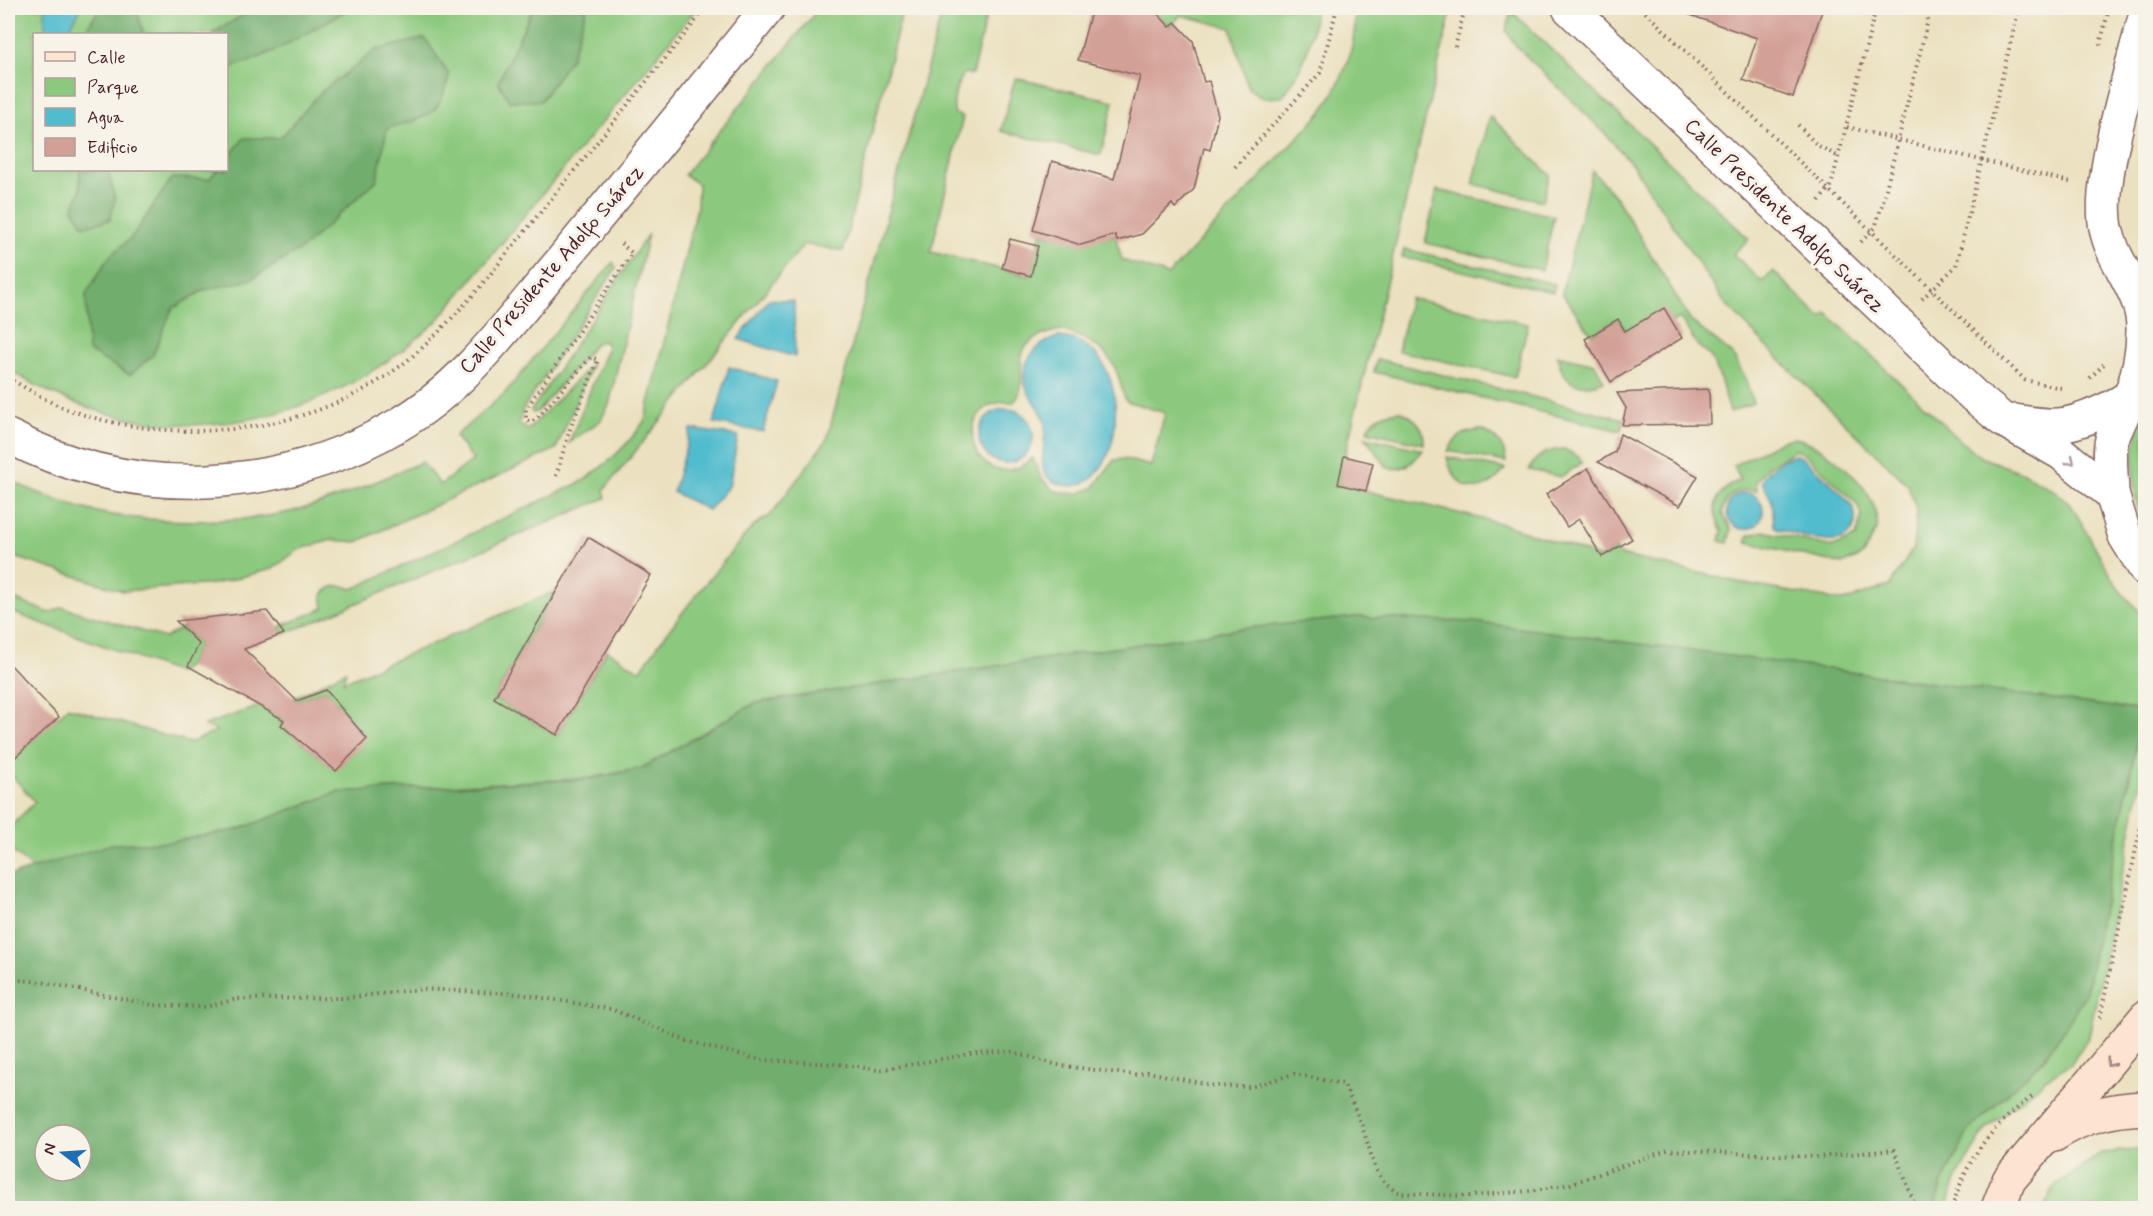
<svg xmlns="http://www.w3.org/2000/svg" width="2153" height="1216" font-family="Mynerve,sans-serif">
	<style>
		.green { fill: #8cc97e; stroke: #6b7454; stroke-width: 1.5; fill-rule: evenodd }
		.forest { fill: #71ad6d; stroke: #5e664c; stroke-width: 1.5; fill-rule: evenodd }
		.water { fill: #51bccd; stroke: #4e6e7c; stroke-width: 1.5 }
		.building { fill: #d3a096 }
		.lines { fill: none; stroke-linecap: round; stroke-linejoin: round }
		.street-casing { stroke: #82635f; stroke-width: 36 }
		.secondary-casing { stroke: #82635f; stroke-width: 36 }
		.path { stroke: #82635f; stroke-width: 4; stroke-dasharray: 1.5 4.5; stroke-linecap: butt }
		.street { stroke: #fff; stroke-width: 33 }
		.secondary { stroke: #fde4d0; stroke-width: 33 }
		.oneway { stroke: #ae9aa0 }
		.oneway2 { stroke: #a4827e }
		.labels { text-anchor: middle; stroke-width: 6; stroke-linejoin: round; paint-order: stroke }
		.street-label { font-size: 21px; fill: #4a1f2b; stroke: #f7f3e8 }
	</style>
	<rect width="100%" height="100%" fill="#f7f3e8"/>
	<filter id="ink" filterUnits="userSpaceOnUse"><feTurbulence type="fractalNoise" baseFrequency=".0167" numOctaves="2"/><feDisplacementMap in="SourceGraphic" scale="12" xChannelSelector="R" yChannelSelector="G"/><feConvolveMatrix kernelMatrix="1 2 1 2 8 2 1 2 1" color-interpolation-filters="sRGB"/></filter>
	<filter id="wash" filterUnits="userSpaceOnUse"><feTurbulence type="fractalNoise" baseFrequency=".008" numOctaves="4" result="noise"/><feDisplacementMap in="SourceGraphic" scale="24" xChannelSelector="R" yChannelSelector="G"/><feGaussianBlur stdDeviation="1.35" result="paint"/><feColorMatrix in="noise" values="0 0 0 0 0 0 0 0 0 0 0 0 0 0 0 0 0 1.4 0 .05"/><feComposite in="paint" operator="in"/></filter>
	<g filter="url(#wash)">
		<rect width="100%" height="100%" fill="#ebe1c0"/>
		<g class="green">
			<path d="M 8,8 L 697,8 L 438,320 C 316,435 152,461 8,369 ZM 34,34 L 226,34 L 226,170 L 34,170 Z"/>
			<path d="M 819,8 L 903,8 L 843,251 L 804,244 L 604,490 L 606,498 L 284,634 L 279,627 L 324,608 L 322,595 C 333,584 338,584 353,589 L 583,481 C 608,463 628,446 645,420 L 697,207 L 698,184 L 684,175 Z"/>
			<path d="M 943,8 L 988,8 L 972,75 L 965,73 C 957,80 951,105 955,114 L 963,117 L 931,252 L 1030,276 L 1041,233 C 1067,240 1089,242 1115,235 L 1122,260 L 1168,275 L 1320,114 C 1343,81 1357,48 1355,8 L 1452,8 L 1338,484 L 1503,524 L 1602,558 L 1616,549 L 1620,555 L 1756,586 L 1844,601 L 1889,586 L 1913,549 L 1917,512 L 1908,485 L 1768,348 L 1724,302 L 1632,164 L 1600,128 L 1517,47 L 1506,31 L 1511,11 L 1749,239 L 1733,254 L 1762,282 L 1773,271 L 1821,318 L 1827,313 L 1961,441 L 1983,458 L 2023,473 L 2057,492 L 2073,508 L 2120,591 L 2145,617 L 2145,763 L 2089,1036 L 2072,1063 L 2047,1078 L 1986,1129 L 1958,1175 L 1946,1208 L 1934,1208 L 1942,1183 L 1969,1130 L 2042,1061 L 2064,1030 L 2086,993 L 2143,711 L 1473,622 L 1356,617 L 1238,629 L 755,703 L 642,768 L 590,778 L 338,792 L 237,830 L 169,842 L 112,844 L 35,870 L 8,848 L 8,829 L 35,802 L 8,771 L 8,764 L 68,707 L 190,743 L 217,731 L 204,725 L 260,706 L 284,720 L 281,725 L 336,770 L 366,739 L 326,690 L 297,701 L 294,698 L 346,671 L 343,682 L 556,591 L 494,698 L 557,735 L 607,650 L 640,671 C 666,632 694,597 724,561 C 737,546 750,524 770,516 L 827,439 ZM 1061,330 C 1083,337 1105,346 1115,368 C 1120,378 1121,390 1126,401 L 1165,413 L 1151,466 L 1125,459 L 1114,460 L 1093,488 L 1076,494 L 1055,491 L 1041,478 L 1033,458 C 1028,461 1022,467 1017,468 C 966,485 951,396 1014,402 C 1036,377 995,343 1061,330 Z"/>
			<path d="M 1146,8 L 1315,8 C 1312,44 1305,67 1282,97 L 1263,98 L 1248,88 L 1231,28 L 1181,15 L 1170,27 L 1158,14 Z"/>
			<path d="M 1015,78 L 1114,101 L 1101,155 L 1001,131 Z"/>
			<path d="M 1490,116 L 1550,175 L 1543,201 L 1473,184 Z"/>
			<path d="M 1592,170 L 1617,199 L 1691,321 L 1733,355 L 1745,378 L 1753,403 L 1730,412 L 1719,375 L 1710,356 L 1698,346 L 1680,318 L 1672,322 L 1625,331 L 1618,319 L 1592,335 L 1562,293 Z"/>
			<path d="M 1437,190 L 1554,216 L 1542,270 L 1425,243 Z"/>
			<path d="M 648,234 L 609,405 L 600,421 L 569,443 L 606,351 L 607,346 L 604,341 L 596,343 L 538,411 L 533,413 L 531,411 Z"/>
			<path d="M 1404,249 L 1555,284 L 1553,292 L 1402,257 Z"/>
			<path d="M 613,262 L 616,268 L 523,409 L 519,424 L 528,430 L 592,364 L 556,449 L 357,542 L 332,540 L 300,549 L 272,569 L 214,584 L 123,591 L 8,555 L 8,480 C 41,494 75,509 112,515 C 162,523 235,523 285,513 C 333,503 378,480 422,462 L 440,485 L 473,460 L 455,436 L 505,393 Z"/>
			<path d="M 1410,298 L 1528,324 L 1515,377 L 1398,351 Z"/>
			<path d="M 1557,355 L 1595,364 L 1604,381 C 1577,391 1563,384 1557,355 Z"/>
			<path d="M 1377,359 L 1624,419 L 1621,431 L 1374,372 Z"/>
			<path d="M 1401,411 C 1416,419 1425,426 1424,444 L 1367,431 C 1374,416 1385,412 1401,411 Z"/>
			<path d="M 2145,415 L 2145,524 C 2130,495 2129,444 2145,415 Z"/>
			<path d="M 1483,430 C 1497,438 1505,445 1506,462 L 1448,451 C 1456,435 1466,431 1483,430 Z"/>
			<path d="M 1365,437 L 1423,450 C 1413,463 1405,471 1388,468 Z"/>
			<path d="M 1795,438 C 1821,443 1863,479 1873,504 C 1876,511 1876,520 1878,527 L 1862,556 L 1842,564 L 1746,542 L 1749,535 L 1763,531 L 1833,547 L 1856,537 L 1862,515 L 1856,503 L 1804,453 L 1795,450 L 1767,467 L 1756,482 L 1757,491 C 1738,487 1726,494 1722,513 L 1731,529 L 1728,543 L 1720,541 L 1722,531 C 1708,507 1716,491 1740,480 L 1734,465 L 1783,440 Z"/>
			<path d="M 1564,449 L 1579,457 L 1582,463 L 1561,477 L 1529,470 C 1537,454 1547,450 1564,449 Z"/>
			<path d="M 1447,457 L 1505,469 C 1483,499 1455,493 1447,457 Z"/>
			<path d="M 8,597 L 50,613 L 62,607 L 165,638 L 182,627 L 199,644 L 188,666 L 178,673 L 8,611 Z"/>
			<path d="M 2145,1149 L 2145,1208 L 2044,1208 L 2054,1187 L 2101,1153 Z"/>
		</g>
		<g class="forest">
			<path d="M 100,8 L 136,8 L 144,34 L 83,34 Z"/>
			<path d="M 255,8 L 351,8 C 314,28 268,60 227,68 L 226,34 L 211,34 Z"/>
			<path d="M 533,8 L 587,8 L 571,58 L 541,101 L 509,101 L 498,82 Z"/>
			<path d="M 425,38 L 449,75 C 439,120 426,116 387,129 L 377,180 L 303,248 L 250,280 L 204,290 L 172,309 L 153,355 L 130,375 L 88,351 L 86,294 L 109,257 L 132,237 L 172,178 L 209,179 L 217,170 L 226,170 L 227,159 L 244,138 L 280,138 L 320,93 L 376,50 Z"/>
			<path d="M 80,170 L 108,170 L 115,199 L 110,220 L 84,226 L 73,209 L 80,191 Z"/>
			<path d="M 1356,617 L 1473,622 L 2143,711 L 2086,993 L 2064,1030 L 2042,1061 L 1969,1130 L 1942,1183 L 1934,1208 L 8,1208 L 8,876 L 112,844 L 169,842 L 237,830 L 338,792 L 590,779 L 642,768 L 755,703 L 1238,629 ZM 45,1135 L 81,1135 L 81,1171 L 45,1171 Z"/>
		</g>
		<g class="water">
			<path d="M 46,8 L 81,8 L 66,34 L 50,34 C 43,27 44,17 46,8 Z"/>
			<path d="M 769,299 L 794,301 L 795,357 L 738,339 Z"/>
			<path d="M 1058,337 C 1140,340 1127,497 1064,485 C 1026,478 1051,441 1044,419 C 1041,408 1033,402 1028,392 C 1015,366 1035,344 1058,337 Z"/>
			<path d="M 729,367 L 777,381 L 763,432 L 714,423 Z"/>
			<circle cx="1006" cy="436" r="27"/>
			<path d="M 691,429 L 738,436 L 729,486 L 708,510 L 673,492 Z"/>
			<path d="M 1796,455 L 1803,458 C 1815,469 1846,495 1853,508 C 1856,514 1856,520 1854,526 C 1845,555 1799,534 1778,529 L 1774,525 L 1772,501 L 1762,482 C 1765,470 1783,457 1796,455 Z"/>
			<circle cx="1745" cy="511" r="18"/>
		</g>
		<g id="blocks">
			<g class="building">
				<path d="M 1092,8 L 1152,8 L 1170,27 L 1175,22 L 1193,41 L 1204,82 L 1209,81 L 1218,115 L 1210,150 L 1204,148 L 1194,189 L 1175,208 L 1172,204 L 1142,234 L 1117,241 L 1115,235 L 1081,245 L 1033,230 L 1052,161 L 1114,179 L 1140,76 L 1078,60 Z"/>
				<path d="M 1682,8 L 1823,8 L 1793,97 L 1743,80 L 1757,38 L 1681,12 Z"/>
				<path d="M 1010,239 L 1038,246 L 1031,276 L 1002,268 Z"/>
				<path d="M 1664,308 L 1682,338 L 1611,382 L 1585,339 L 1618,319 L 1625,331 Z"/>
				<path d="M 1709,389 L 1710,424 L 1622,425 L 1626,408 L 1617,393 Z"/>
				<path d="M 1620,434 L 1698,476 L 1680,506 L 1598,462 L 1615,452 Z"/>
				<path d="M 1344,456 L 1373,463 L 1366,491 L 1338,484 Z"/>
				<path d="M 1588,468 L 1632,539 L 1602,557 L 1579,519 L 1567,527 L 1546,494 Z"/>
				<path d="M 588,537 L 651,575 L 557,735 L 494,698 Z"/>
				<path d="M 267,611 L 284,634 L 244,649 L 297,701 L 326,690 L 367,739 L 336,771 L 281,725 L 284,720 L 188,666 L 199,644 L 176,621 Z"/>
				<path d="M 8,662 L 59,717 L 8,764 Z"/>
			</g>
		</g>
	</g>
	<g filter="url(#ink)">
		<use href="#blocks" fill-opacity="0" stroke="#82635f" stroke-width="1.5"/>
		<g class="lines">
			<g class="street-casing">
				<g id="street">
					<path d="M 1569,8 L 1974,396 L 2003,420 L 2061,453 L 2112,494 L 2125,536 L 2146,570"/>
					<path d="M 2015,421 C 2028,423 2043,426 2057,425 C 2079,424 2121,405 2138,390"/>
					<path d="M 8,436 C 132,501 278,495 398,425 C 464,387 511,320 559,264 C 629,179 699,94 768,8"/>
					<path d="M 2112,494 C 2112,477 2108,455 2112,439 C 2117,425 2125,411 2130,397 C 2138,376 2143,352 2143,330 C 2144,291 2113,265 2106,228 C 2096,180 2133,65 2146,13"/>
				</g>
			</g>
			<g class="secondary-casing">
				<g id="secondary">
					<path d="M 2054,1135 C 2083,1116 2111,1109 2146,1108"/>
					<path d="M 1998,1208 L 2009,1180 L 2146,1017"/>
				</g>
			</g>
			<g class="path">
				<path d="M 1641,8 L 2025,380 L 2061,388"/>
				<path d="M 2100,45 L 2109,8"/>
				<path d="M 1455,47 L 1465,8"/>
				<path d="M 1798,125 L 1817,145 L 1839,157"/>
				<path d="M 1847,127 L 2074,183"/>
				<path d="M 1235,167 L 1320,73 L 1337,8"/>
				<path d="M 1819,201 L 1831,186 L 1876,8"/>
				<path d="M 1861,242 L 1875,228 L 1883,201 L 1931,8"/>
				<path d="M 1922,299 L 1956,266 L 2019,8"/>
				<path d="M 8,378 C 26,388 45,400 64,408 C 168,447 300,437 392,372 C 424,350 449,321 475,293 L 706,8"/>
				<path d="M 2090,378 L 2104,364"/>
				<path d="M 556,476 L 571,426 L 598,360 L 591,357 L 536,419 L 531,422 L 526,420 L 526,409 L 632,253 L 619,242"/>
				<path d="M 8,979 L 42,982 L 152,1005 L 206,1007 L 237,999 L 344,998 L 422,989 L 519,994 L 611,1009 L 687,1041 L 761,1060 L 839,1064 L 878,1070 L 977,1053 L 1013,1052 L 1057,1065 L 1134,1075 L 1148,1072 L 1215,1086 L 1251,1087 L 1294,1074 L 1344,1084 L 1361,1123 L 1376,1170 L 1385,1183 L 1399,1193 L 1471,1196 L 1529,1191 L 1570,1184 L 1668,1150 L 1818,1157 L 1894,1150 L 1916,1208"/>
				<path d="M 2100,1018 L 2146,802"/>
				<path d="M 1952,1208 C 1968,1156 1989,1129 2033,1096"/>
			</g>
			<use href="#street" class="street"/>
			<use href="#secondary" class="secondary"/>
		</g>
		<defs><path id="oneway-chevron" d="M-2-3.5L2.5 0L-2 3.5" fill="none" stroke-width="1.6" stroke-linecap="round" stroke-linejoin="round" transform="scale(1.5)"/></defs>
		<use class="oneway" href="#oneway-chevron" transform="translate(2071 461) rotate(39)"/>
		<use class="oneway2" href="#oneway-chevron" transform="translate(2110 1063) rotate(129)"/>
	</g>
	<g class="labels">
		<g class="street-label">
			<text transform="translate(1785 215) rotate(44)" y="7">Calle Presidente Adolfo Suárez</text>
			<text transform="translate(551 269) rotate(-49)" y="7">Calle Presidente Adolfo Suárez</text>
		</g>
	</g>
	<rect width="2153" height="1216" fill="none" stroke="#f7f3e8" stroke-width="30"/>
	<rect x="33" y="33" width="195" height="138" fill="#f7f3e8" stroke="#b29e9c" stroke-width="1.5"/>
	<rect x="45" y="52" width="30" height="9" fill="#fde4d0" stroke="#b29e9c" stroke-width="1.5"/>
	<text x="87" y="63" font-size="18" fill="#4a1f2b">Calle</text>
	<rect x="45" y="78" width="30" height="18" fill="#8cc97e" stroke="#b29e9c" stroke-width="1.5"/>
	<text x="87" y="93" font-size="18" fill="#4a1f2b">Parque</text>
	<rect x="45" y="108" width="30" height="18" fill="#51bccd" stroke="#b29e9c" stroke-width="1.5"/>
	<text x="87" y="123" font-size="18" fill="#4a1f2b">Agua</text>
	<rect x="45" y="138" width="30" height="18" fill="#d3a096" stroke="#b29e9c" stroke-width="1.5"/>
	<text x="87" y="153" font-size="18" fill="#4a1f2b">Edificio</text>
	<g transform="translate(63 1153) rotate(287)"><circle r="28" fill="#f7f3e8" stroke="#b29e9c" stroke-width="1.5"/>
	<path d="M0-4.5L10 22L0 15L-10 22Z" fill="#1f6fb2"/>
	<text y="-9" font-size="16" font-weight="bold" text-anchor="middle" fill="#4a1f2b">N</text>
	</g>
</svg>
